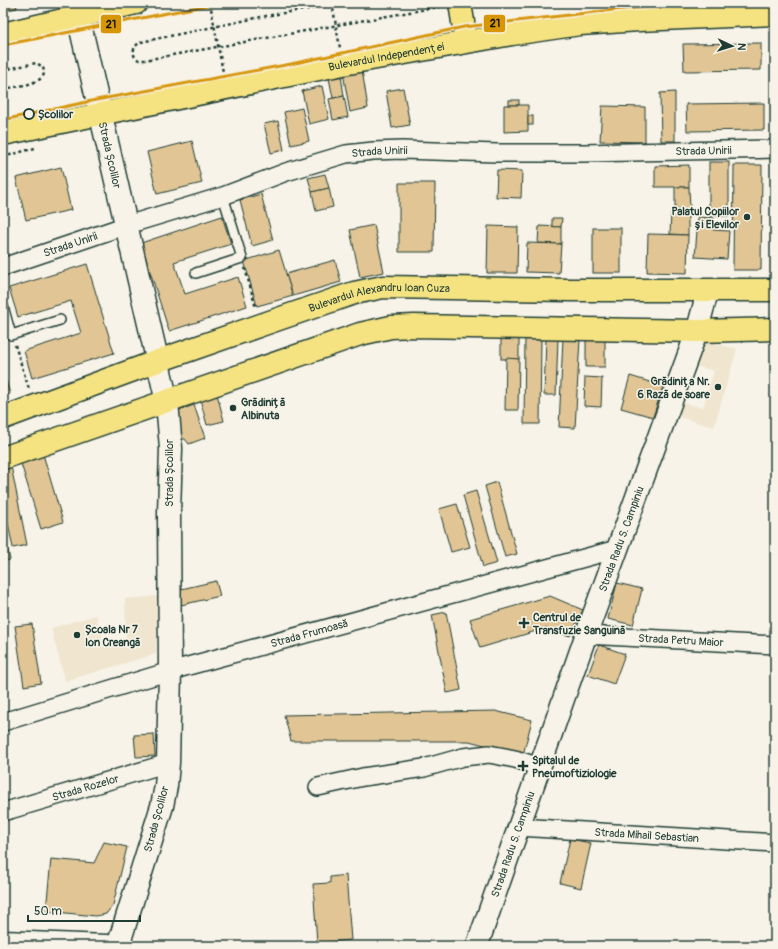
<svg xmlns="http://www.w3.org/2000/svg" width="778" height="949" font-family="Pangolin,sans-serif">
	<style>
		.built { fill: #f0e5cf }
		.building { fill: #e1c595; stroke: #1f3d34 }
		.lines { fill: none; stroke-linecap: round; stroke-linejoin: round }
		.service-casing { stroke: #1f3d34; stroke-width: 12 }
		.minor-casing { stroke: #1f3d34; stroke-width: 20 }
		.tertiary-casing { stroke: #1f3d34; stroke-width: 24 }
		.secondary-casing { stroke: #1f3d34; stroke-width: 25 }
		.primary-casing { stroke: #1f3d34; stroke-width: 25 }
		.path { stroke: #1f3d34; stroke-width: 2.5; stroke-dasharray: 3 3; stroke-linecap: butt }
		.service { stroke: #f7f3e8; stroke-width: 9 }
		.minor { stroke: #f7f3e8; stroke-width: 17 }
		.tertiary { stroke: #f7f3e8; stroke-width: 21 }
		.secondary { stroke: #f7f3e8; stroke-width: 22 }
		.primary { stroke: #f5e382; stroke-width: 22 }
		.tram-1-casing { stroke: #f7f3e8; stroke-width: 6 }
		.tram-1 { stroke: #d79608; stroke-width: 3 }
		.stop-dot { fill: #f7f3e8; stroke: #1f3d34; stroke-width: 2 }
		.poi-dot { fill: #1f3d34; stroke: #f7f3e8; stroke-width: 1.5 }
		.labels { text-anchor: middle; stroke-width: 3; stroke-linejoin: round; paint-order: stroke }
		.street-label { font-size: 11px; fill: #1f3d34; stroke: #f7f3e8 }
		.stop-label { font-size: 11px; font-weight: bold; fill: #1f3d34; stroke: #f7f3e8; text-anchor: start }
		.poi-label { font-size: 11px; font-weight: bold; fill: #1f3d34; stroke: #f7f3e8; text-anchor: start }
		.line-badge { stroke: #f7f3e8; stroke-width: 1.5 }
		.pale-badge-label { font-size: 11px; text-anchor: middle; font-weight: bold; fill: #111 }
	</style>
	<rect width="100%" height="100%" fill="#f7f3e8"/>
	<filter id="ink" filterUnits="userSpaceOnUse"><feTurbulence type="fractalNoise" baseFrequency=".025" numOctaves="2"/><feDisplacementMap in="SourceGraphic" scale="8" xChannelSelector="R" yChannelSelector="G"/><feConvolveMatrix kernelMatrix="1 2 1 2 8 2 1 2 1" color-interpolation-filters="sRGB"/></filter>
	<g filter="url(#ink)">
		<g class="built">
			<path d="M 702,340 L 737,349 L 714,427 L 675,416 L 680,402 L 703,408 L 714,371 L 694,365 Z"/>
			<path d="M 157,596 L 156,654 L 65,681 L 51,628 L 96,615 L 105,647 L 126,643 L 125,599 Z"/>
		</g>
		<g class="building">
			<path d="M 3,3 L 16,3 L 17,8 L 3,11 Z"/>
			<path d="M 761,43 L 761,70 L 684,71 L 683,44 Z"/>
			<path d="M 362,70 L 368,108 L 350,112 L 343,73 Z"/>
			<path d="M 341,76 L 344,96 L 333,98 L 329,78 Z"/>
			<path d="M 322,86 L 329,119 L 309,124 L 302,91 Z"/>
			<path d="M 403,88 L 410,125 L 392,128 L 386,91 Z"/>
			<path d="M 675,92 L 675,141 L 661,141 L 660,93 Z"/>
			<path d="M 344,96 L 348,117 L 333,120 L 329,99 Z"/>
			<rect x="509" y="100" width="10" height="5"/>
			<path d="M 764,103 L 764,130 L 687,131 L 686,104 Z"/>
			<path d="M 504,105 L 528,105 L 528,131 L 504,132 Z"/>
			<path d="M 602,106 L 645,107 L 645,142 L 600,141 Z"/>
			<path d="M 302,108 L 309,141 L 291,145 L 284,112 Z"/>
			<rect x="528" y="116" width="5" height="9"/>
			<path d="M 278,121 L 284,150 L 271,153 L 264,124 Z"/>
			<path d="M 192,141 L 202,183 L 157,194 L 147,152 Z"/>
			<rect x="709" y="162" width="20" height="54"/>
			<path d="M 689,165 L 689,187 L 655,187 L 655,166 Z"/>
			<path d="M 734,165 L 762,165 L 761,270 L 733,270 Z"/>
			<path d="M 61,167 L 71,210 L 26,220 L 16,178 Z"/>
			<path d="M 497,170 L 522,171 L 521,198 L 496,197 Z"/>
			<path d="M 325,174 L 329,188 L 312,192 L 308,178 Z"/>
			<path d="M 399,183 L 435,183 L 434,252 L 399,252 Z"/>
			<path d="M 675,187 L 689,187 L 690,210 L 675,210 Z"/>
			<path d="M 329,188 L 333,207 L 316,211 L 312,192 Z"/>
			<path d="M 261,194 L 273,240 L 252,246 L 240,200 Z"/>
			<path d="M 671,213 L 688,214 L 688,235 L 670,234 Z"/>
			<path d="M 222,216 L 231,244 L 174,262 L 185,294 L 238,277 L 247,306 L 169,331 L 141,243 Z"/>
			<path d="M 698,217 L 714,218 L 713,230 L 729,231 L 727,259 L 695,257 Z"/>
			<path d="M 552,218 L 562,218 L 561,227 L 552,227 Z"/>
			<path d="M 374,225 L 384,272 L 360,277 L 350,230 Z"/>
			<path d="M 488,226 L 518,227 L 517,273 L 487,273 Z"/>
			<path d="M 539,226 L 561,227 L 561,244 L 538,243 Z"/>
			<rect x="593" y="228" width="28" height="45"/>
			<path d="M 648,234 L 688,235 L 687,273 L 647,272 Z"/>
			<path d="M 527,243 L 561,244 L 559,273 L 526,272 Z"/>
			<path d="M 279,250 L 293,296 L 257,306 L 244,261 Z"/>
			<path d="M 335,260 L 341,282 L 293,296 L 286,274 Z"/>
			<path d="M 87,264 L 114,353 L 32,378 L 24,351 L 81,333 L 71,301 L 18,317 L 9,288 Z"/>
			<rect x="586" y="336" width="19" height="31"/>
			<rect x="501" y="337" width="18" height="22"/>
			<path d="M 525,338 L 541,338 L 540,424 L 524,424 Z"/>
			<path d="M 546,338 L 558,338 L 556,395 L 544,395 Z"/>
			<path d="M 563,338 L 580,339 L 575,428 L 559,427 Z"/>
			<path d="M 506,358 L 519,359 L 518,410 L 505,410 Z"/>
			<path d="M 3,371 L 10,394 L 3,396 Z"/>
			<path d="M 630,376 L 663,386 L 653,417 L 621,408 Z"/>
			<path d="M 585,377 L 602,378 L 601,407 L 584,406 Z"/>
			<path d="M 217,394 L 224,421 L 207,425 L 200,399 Z"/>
			<path d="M 194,405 L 205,438 L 189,444 L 185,439 L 177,439 L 177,411 Z"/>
			<path d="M 42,451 L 63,522 L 41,529 L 19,457 Z"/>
			<path d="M 11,466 L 27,545 L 13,548 L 3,499 L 3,468 Z"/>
			<path d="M 497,482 L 517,554 L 505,557 L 485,486 Z"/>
			<path d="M 476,491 L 497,563 L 483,567 L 463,495 Z"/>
			<path d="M 457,504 L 470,547 L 451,552 L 439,509 Z"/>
			<path d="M 3,527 L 10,560 L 3,561 Z"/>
			<path d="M 216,581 L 220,596 L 181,605 L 177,590 Z"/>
			<path d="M 617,583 L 642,589 L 633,625 L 608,619 Z"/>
			<path d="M 550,596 L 583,610 L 570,636 L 546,628 L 480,648 L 470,619 Z"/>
			<path d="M 446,612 L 461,690 L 447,693 L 432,615 Z"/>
			<path d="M 32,624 L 41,683 L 24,686 L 15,626 Z"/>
			<path d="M 599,645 L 625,654 L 614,684 L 588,675 Z"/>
			<path d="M 495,711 L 532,720 L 523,755 L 469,741 L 291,741 L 284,715 Z"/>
			<path d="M 154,734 L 155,756 L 136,757 L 134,735 Z"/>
			<path d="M 570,839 L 591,843 L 581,888 L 560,883 Z"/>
			<path d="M 104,842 L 127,847 L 113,905 L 106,914 L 96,916 L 46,911 L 51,859 L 94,863 Z"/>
			<path d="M 346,875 L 351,940 L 317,943 L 313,884 L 330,883 L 330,877 Z"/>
		</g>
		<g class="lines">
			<g class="service-casing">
				<g id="service">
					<path d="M 196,273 L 242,258 L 223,196"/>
					<path d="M 3,306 L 11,335 L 60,320"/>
				</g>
			</g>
			<g class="minor-casing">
				<g id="minor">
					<path id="s1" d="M 3,267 L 127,225 L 223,196 L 286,172 L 346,154 L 373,151 L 402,150 L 497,153 L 583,153 L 775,149"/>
					<path id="s2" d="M 586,635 L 775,645"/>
					<path id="s3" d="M 3,722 L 170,671 L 617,549"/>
					<path d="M 318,787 L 363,777 L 424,768 L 463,757 L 489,754 L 515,759 L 540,767"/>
					<path id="s4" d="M 3,812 L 168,763"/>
					<path id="s5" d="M 519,827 L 775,843"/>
				</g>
			</g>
			<g class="tertiary-casing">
				<g id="tertiary">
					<path id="s6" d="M 477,946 L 586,635 L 697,331 L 708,290"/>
				</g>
			</g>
			<g class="secondary-casing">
				<g id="secondary">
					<path id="s7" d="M 75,3 L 167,402 L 171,448 L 169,513 L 170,671 L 168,763 L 166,786 L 162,806 L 118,946"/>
					<path d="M 3,942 L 107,946"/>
				</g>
			</g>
			<g class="primary-casing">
				<g id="primary">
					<path d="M 460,3 L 466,41"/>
					<path d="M 3,34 L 136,3"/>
					<path id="s8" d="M 3,134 L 343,64 L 512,34 L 580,24 L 639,20 L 775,14"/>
					<path id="s9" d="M 3,418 L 158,361 L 261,325 L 354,293 L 383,287 L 571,290 L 775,290"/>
					<path d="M 3,458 L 360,334 L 391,327 L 414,326 L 697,331 L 775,329"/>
				</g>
			</g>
			<g class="path">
				<path d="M 210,3 L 223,72"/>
				<path d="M 332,3 L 340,48"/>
				<path d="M 344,3 L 266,16 L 141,42 C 134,46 132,50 135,58 L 139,60 L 145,60 L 443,6"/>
				<path d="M 3,70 L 36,63 C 40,65 44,67 44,72 C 45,84 13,87 3,89"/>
				<path d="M 3,157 L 35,148"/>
				<path d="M 245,268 L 256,308"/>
				<path d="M 15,345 L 29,389"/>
			</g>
			<use href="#service" class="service"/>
			<use href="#minor" class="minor"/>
			<use href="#tertiary" class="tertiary"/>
			<use href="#secondary" class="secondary"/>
			<use href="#primary" class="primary"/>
			<g class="tram-1-casing">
				<g id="tram-1">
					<path d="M 3,45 L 219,3"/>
					<path d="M 3,120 L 96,100 L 291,64 L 464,27 L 622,9 L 701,3"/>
				</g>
			</g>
			<use href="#tram-1" class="tram-1"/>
		</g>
	</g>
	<circle class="stop-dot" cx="29" cy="114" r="5"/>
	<g class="poi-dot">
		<circle cx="747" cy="217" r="4"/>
		<circle cx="718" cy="387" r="4"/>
		<circle cx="233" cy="408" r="4"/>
		<path d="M522 617h4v4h4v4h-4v4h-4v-4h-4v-4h4z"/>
		<circle cx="77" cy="635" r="4"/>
		<path d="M521 760h4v4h4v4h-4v4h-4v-4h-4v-4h4z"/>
	</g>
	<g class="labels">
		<g class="street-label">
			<text dy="4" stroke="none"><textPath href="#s8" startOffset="391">Bulevardul Independenței</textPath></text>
			<text dy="4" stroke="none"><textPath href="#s1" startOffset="719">Strada Unirii</textPath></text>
			<text dy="4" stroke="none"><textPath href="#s1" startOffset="395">Strada Unirii</textPath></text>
			<text dy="4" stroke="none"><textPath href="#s7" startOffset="156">Strada Școlilor</textPath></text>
			<text dy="4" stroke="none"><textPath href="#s1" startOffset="71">Strada Unirii</textPath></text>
			<text dy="4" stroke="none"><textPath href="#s9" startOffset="397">Bulevardul Alexandru Ioan Cuza</textPath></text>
			<text transform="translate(169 473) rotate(-90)" y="4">Strada Școlilor</text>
			<text dy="4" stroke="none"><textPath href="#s6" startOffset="432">Strada Radu S. Campiniu</textPath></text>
			<text dy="4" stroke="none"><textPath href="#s3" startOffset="319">Strada Frumoasă</textPath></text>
			<text dy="4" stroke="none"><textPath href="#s2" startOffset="95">Strada Petru Maior</textPath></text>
			<text dy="4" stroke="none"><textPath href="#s4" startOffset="86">Strada Rozelor</textPath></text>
			<text transform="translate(156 819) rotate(-75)" y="4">Strada Școlilor</text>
			<text dy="4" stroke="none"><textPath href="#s5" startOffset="128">Strada Mihail Sebastian</textPath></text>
			<text dy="4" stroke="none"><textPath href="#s6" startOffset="108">Strada Radu S. Campiniu</textPath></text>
		</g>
		<g class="stop-label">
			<text x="38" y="118">Școlilor</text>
		</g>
		<g class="poi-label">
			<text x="739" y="215" text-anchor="end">Palatul Copiilor<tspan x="739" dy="13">și Elevilor</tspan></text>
			<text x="710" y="385" text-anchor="end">Grădinița Nr.<tspan x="710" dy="13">6 Rază de soare</tspan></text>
			<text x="241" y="406">Grădiniță<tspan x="241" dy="13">Albinuta</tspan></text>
			<text x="533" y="621">Centrul de<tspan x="533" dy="13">Transfuzie Sanguină</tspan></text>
			<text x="85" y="633">Școala Nr 7<tspan x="85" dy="13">Ion Creangă</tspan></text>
			<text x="532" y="764">Spitalul de<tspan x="532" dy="13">Pneumoftiziologie</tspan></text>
		</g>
	</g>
	<g class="line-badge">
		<rect x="483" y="14" width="23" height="19" rx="4" fill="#d79608"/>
		<rect x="100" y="14" width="22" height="20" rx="4" fill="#d79608"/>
	</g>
	<g class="pale-badge-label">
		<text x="495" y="27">21</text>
		<text x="111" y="28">21</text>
	</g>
	<rect width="778" height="949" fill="none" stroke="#f7f3e8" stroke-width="16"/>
	<rect x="8" y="8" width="762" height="933" fill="none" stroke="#1f3d34" stroke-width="1.5" filter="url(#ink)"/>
	<g transform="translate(732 46) rotate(94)" stroke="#f7f3e8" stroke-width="3" paint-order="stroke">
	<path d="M0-3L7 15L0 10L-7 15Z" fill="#1f3d34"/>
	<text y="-6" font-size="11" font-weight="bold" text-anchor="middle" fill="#1f3d34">N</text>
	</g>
	<path d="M28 915v6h112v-6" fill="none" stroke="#1f3d34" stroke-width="2"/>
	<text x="34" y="915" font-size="12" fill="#1f3d34" stroke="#f7f3e8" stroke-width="3" paint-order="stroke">50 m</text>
</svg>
